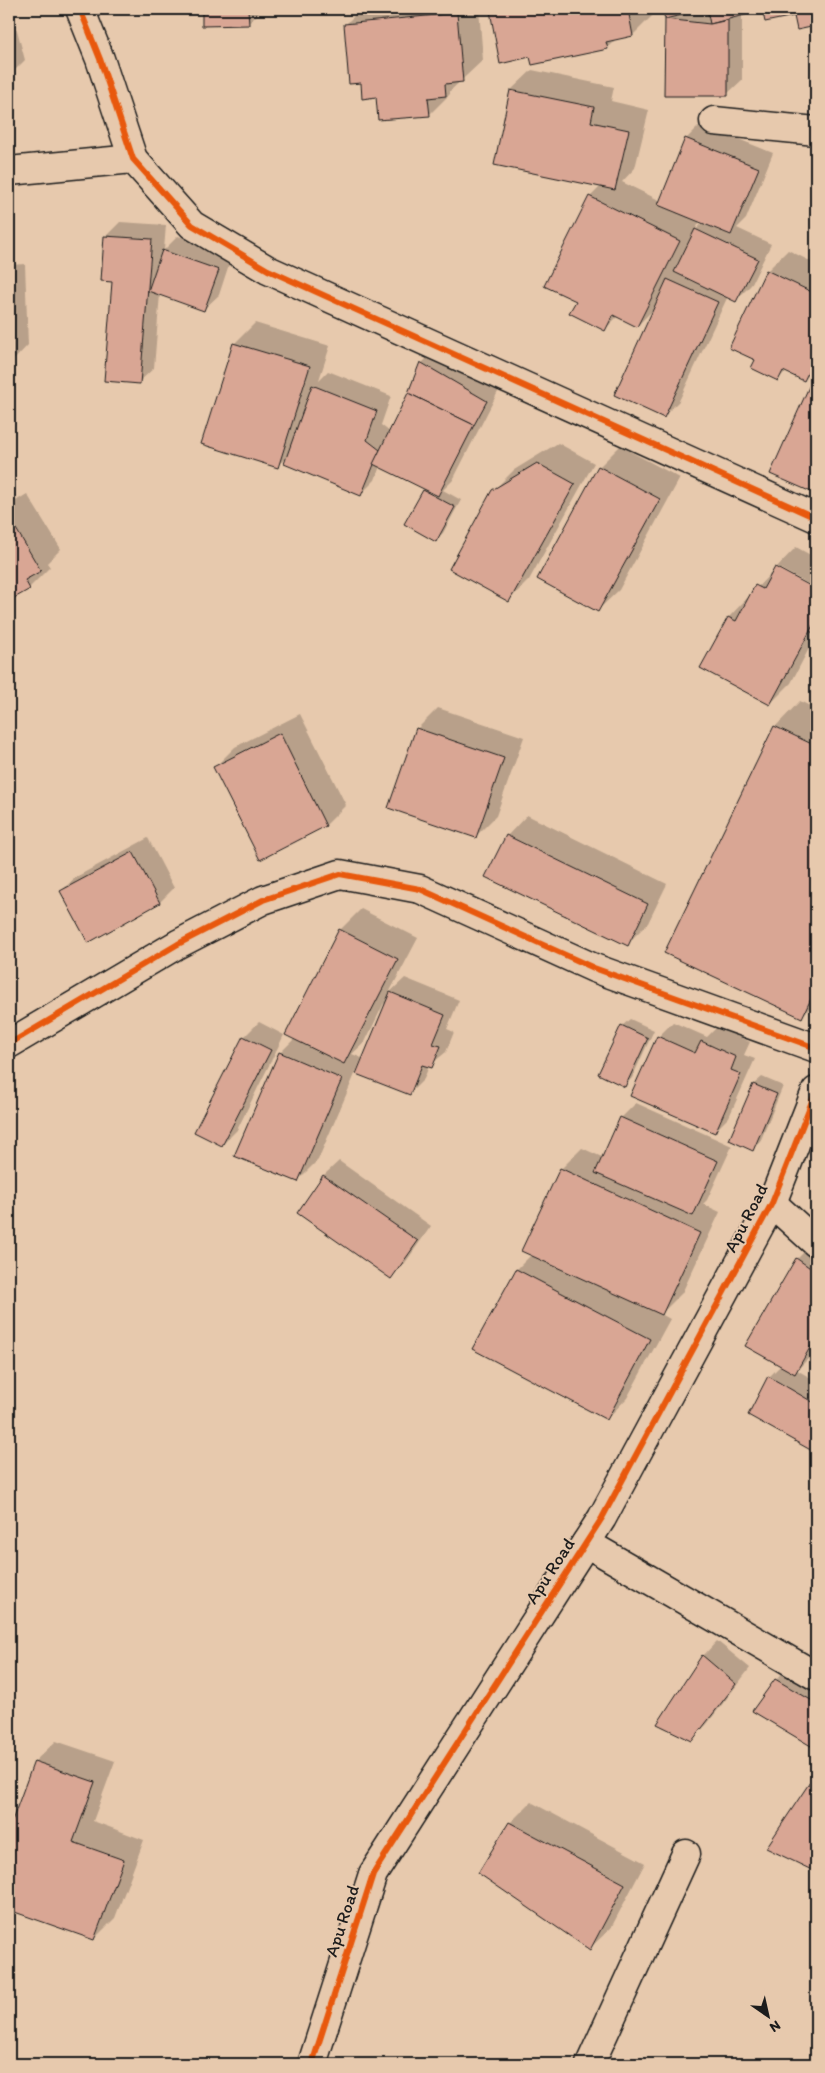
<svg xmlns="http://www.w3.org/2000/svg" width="825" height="2073" font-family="Itim,sans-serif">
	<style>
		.shadow { fill: #0003; fill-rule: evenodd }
		.building { fill: #d9a694; stroke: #1c1c1c }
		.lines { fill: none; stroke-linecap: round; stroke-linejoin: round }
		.minor-casing { stroke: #1c1c1c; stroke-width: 31 }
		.minor { stroke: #e7c9ad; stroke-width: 28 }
		.cycleway-casing { stroke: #e7c9ad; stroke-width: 9 }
		.cycleway { stroke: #e8590c; stroke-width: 6 }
		.labels { text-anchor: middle; stroke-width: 4; stroke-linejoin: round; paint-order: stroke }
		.street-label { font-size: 18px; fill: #1c1c1c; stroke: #e7c9ad }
	</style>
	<rect width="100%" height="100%" fill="#e7c9ad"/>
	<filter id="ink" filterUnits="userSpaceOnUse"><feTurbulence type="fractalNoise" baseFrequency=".02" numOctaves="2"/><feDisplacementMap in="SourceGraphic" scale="10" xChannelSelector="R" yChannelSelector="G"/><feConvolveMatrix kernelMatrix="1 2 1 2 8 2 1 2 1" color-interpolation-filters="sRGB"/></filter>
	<g filter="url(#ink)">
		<g class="shadow">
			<path d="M 9,9 L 11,9 L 13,17 L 9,22 Z"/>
			<path d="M 203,9 L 263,9 L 249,23 L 204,25 Z"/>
			<path d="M 361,9 L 479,9 L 483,60 L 450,91 L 450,94 L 429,115 L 377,96 L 362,81 L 345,25 Z"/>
			<path d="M 494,9 L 652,9 L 654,14 L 633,35 L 617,38 L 607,48 L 530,56 L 491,12 Z"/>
			<path d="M 664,9 L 751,9 L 742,14 L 742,80 L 727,94 L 665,95 L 666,18 Z"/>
			<path d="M 763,9 L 816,9 L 816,25 L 798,28 L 795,14 L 766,20 Z"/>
			<path d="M 17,30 L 25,60 L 10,75 L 16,98 L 9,105 L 9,32 Z"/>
			<path d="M 532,70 L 614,87 L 611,101 L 649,110 L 635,168 L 622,182 L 661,201 L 687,138 L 701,124 L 773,153 L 746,219 L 737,228 L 771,244 L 751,285 L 736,300 L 728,296 L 679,401 L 664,416 L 655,308 L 637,326 L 618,316 L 605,329 L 577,301 L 590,197 L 601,186 L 511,90 ZM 700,221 L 703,222 L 696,230 L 696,229 Z"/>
			<path d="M 120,222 L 166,225 L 164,250 L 178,236 L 232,255 L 219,295 L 204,309 L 160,294 L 154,368 L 139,382 L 114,281 L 106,236 Z"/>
			<path d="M 788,250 L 816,264 L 816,367 L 804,380 L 786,371 L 778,379 L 757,359 L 767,271 Z"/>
			<path d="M 25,264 L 28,345 L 9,365 L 9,265 Z"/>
			<path d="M 255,323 L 330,346 L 319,380 L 328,371 L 391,396 L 381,425 L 390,432 L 422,363 L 436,349 L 501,386 L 453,480 L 443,490 L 461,500 L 443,533 L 435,540 L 424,491 L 426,489 L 380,466 L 375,480 L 360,495 L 289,455 L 277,466 L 234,344 Z"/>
			<path d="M 816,374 L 816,493 L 772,473 Z"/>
			<path d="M 558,443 L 594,463 L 529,580 L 509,600 L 493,491 L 514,470 Z"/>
			<path d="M 620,446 L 680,478 L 619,590 L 598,610 L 539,578 L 599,467 Z"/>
			<path d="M 27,494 L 61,549 L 47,563 L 50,567 L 29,588 L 9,600 L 9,505 Z"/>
			<path d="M 796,547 L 816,558 L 816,588 L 781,569 L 779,571 L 816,590 L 816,635 L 791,683 L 770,704 L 701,667 L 729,617 Z"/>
			<path d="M 800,701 L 816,709 L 816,1002 L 801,1017 L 775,727 Z"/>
			<path d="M 438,708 L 524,737 L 496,816 L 475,837 L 417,729 Z"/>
			<path d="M 300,714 L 346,805 L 326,825 L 215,767 L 235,747 Z"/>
			<path d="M 527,815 L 667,884 L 648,923 L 627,944 L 507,836 Z"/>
			<path d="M 148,838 L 174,888 L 160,902 L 61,891 L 76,877 Z"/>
			<path d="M 361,909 L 418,938 L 389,993 L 405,978 L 459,1000 L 447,1029 L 454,1032 L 446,1052 L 429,1066 L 424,1079 L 409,1094 L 384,1003 L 365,1042 L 352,1054 L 362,1058 L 318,1160 L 297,1181 L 280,1053 L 295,1038 L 340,930 Z"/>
			<path d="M 630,1019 L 654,1030 L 632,1078 L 625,1085 L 622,1026 Z"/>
			<path d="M 259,1022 L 284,1035 L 237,1130 L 222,1145 L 244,1037 Z"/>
			<path d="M 673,1022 L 707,1037 L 717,1027 L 750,1042 L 744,1055 L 755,1059 L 729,1117 L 714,1132 L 658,1037 Z"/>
			<path d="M 762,1077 L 783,1086 L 760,1142 L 752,1149 L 731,1140 L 754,1084 Z"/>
			<path d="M 636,1103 L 732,1146 L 707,1200 L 703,1204 L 720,1212 L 682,1293 L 661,1314 L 670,1319 L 627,1398 L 607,1419 L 474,1349 L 517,1269 L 532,1254 L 561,1169 L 582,1148 L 604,1158 L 621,1118 Z"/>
			<path d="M 339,1161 L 431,1226 L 405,1263 L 391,1277 L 298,1212 L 324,1175 Z"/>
			<path d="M 812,1244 L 816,1247 L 816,1346 L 809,1358 L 797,1370 L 816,1381 L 816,1451 L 750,1415 L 769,1377 L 781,1365 L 746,1346 L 797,1259 Z"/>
			<path d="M 717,1641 L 750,1668 L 707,1724 L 692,1739 L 703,1656 Z"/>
			<path d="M 790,1665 L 816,1680 L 816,1748 L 754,1711 L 776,1680 Z"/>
			<path d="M 56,1741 L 115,1761 L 93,1821 L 144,1840 L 115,1918 L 94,1939 L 9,1908 L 9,1832 L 35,1761 Z"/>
			<path d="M 816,1776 L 816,1871 L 768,1847 Z"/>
			<path d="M 531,1802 L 645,1863 L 611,1928 L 590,1948 L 510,1823 Z"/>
		</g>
		<g class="building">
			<path d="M 202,9 L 248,9 L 249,25 L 202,26 Z"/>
			<path d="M 502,9 L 628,9 L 633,36 L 606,42 L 608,49 L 532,65 L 530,57 L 500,64 L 490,11 Z"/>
			<path d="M 662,9 L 706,9 L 665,19 Z"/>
			<path d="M 707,9 L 747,9 L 748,14 L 710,24 Z"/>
			<path d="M 762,9 L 816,9 L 816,26 L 797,30 L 794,16 L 765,22 Z"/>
			<path d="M 457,13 L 463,82 L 445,84 L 446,96 L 428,98 L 430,116 L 378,120 L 376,97 L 362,99 L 361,83 L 349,84 L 344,24 Z"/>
			<path d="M 665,19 L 710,24 L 728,20 L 728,96 L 664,96 Z"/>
			<path d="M 510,90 L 594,107 L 591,122 L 629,130 L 615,190 L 494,165 Z"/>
			<path d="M 685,138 L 759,168 L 731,235 L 658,205 Z"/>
			<path d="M 589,196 L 680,241 L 637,327 L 613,315 L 605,331 L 569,313 L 576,301 L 544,286 Z"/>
			<path d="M 695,229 L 758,259 L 736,302 L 674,272 Z"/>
			<path d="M 104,236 L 152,239 L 140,384 L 104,381 L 112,282 L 101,281 Z"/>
			<path d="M 162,250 L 219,270 L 204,311 L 148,291 Z"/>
			<path d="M 766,270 L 816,294 L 816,356 L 804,381 L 783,371 L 778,381 L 751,368 L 755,360 L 729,348 Z"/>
			<path d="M 667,279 L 718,302 L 664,418 L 614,395 Z"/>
			<path d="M 233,343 L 310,366 L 278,468 L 201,444 Z"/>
			<path d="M 420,362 L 487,401 L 474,425 L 408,393 Z"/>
			<path d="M 816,371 L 816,494 L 770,474 Z"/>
			<path d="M 312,385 L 377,411 L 367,440 L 380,450 L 361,496 L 284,464 Z"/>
			<path d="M 408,393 L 474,425 L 438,496 L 373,464 Z"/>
			<path d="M 537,463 L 575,484 L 509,602 L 449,569 L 492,490 Z"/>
			<path d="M 598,466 L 660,499 L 598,612 L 537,579 Z"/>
			<path d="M 423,490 L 455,507 L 436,542 L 404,524 Z"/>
			<path d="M 9,517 L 41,571 L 25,580 L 30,589 L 9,601 Z"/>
			<path d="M 775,567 L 816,589 L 816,620 L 770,705 L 700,668 L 728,617 L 736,621 L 755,585 L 763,589 Z"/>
			<path d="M 816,620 L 816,635 L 810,631 Z"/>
			<path d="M 774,726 L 816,746 L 816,988 L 802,1018 L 664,953 Z"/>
			<path d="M 416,728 L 504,758 L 476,838 L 388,808 Z"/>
			<path d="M 280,733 L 326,826 L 260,860 L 213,767 Z"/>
			<path d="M 506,835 L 648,904 L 628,946 L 485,877 Z"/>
			<path d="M 133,852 L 160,903 L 88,943 L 60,891 Z"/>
			<path d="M 339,929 L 398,959 L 344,1064 L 285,1035 Z"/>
			<path d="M 390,992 L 445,1015 L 433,1044 L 441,1046 L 432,1068 L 422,1065 L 410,1095 L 356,1074 Z"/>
			<path d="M 621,1025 L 648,1038 L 625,1087 L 598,1074 Z"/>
			<path d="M 243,1036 L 271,1050 L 222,1146 L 194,1132 Z"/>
			<path d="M 657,1036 L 695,1053 L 701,1041 L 736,1057 L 731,1070 L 741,1074 L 715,1133 L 630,1096 Z"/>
			<path d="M 279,1052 L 342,1079 L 298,1182 L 234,1156 Z"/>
			<path d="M 753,1084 L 777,1094 L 753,1151 L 729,1140 Z"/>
			<path d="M 620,1117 L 718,1161 L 693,1216 L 595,1173 Z"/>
			<path d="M 560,1168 L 700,1233 L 662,1315 L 521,1251 Z"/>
			<path d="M 323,1175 L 418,1241 L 391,1279 L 297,1213 Z"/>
			<path d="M 796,1258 L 816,1272 L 816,1337 L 795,1374 L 745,1346 Z"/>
			<path d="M 516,1269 L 650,1339 L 607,1420 L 472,1349 Z"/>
			<path d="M 768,1376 L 816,1404 L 816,1453 L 748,1415 Z"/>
			<path d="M 702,1655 L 736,1684 L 692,1741 L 657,1724 Z"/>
			<path d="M 775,1679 L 816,1703 L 816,1749 L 752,1711 Z"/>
			<path d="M 34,1761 L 95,1782 L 73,1842 L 124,1860 L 94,1940 L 9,1910 L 9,1829 Z"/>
			<path d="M 816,1773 L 816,1872 L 766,1848 Z"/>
			<path d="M 509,1822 L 625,1884 L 590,1950 L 478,1873 Z"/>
		</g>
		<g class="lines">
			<g class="minor-casing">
				<g id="minor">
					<path d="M 80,9 L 100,59 L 133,159 L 192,225 L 268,270 L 816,518"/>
					<path d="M 714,121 L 816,131"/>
					<path d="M 9,171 L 133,159"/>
					<path d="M 9,1044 L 178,944 L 263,900 L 340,874 L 420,889 L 594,968 L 816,1048"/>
					<path d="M 772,1203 L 816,1243"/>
					<path d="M 586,1543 L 816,1676"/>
					<path d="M 312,2064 L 373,1874 L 602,1518 L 772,1203 L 816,1091"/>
					<path d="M 590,2064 L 686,1854"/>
				</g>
			</g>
			<use href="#minor" class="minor"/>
			<g class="cycleway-casing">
				<g id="cycleway">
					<path d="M 80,9 L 100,59 L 133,159 L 192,225 L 268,270 L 816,518"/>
					<path d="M 9,1044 L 178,944 L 263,900 L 340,874 L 420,889 L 594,968 L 816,1048"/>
					<path d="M 312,2064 L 373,1874 L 602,1518 L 772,1203 L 816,1091"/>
				</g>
			</g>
			<use href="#cycleway" class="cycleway"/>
		</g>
	</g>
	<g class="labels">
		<g class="street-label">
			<text transform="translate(746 1218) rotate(-63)" y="6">Apu Road</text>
			<text transform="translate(550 1571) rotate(-57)" y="6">Apu Road</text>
			<text transform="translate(342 1921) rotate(-72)" y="6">Apu Road</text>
		</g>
	</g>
	<rect width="825" height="2073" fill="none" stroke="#e7c9ad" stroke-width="30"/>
	<rect x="15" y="15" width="795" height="2043" fill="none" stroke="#1c1c1c" stroke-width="2" filter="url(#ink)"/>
	<g transform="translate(768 2016) rotate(146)" stroke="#e7c9ad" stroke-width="4" paint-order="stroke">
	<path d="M0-4L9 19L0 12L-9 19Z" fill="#1c1c1c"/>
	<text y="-8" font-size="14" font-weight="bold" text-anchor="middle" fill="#1c1c1c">N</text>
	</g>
</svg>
